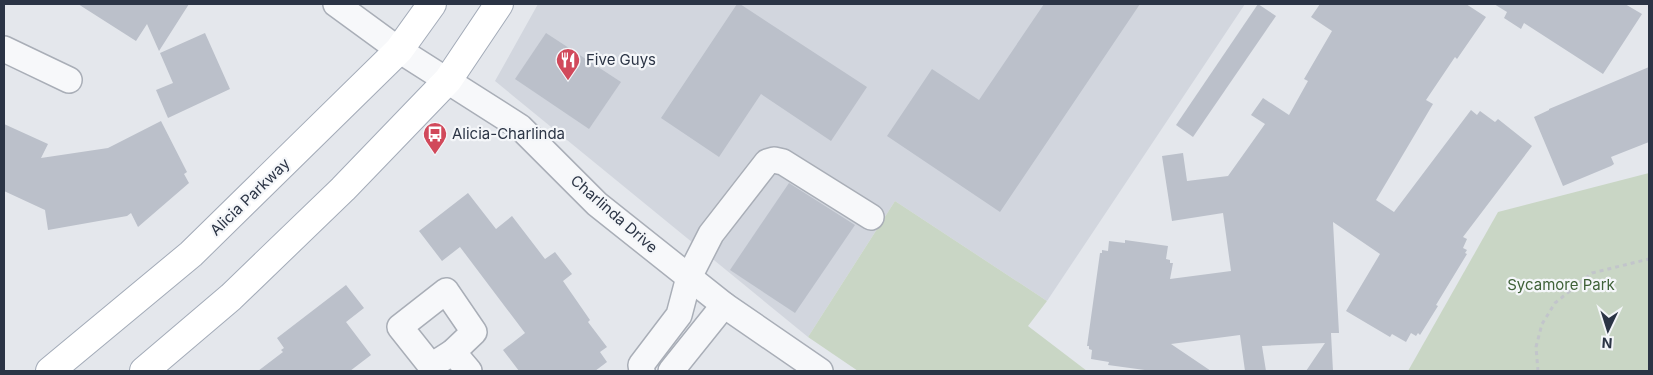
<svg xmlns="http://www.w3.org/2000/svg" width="1653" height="375" font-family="Inter,sans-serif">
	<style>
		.built { fill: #d2d6de }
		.green { fill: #c9d6c5 }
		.building { fill: #bbc0ca }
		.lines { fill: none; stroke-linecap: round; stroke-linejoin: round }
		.minor-casing { stroke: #a9aeb7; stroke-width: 28 }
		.major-casing { stroke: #a3abb8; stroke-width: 30 }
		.path { stroke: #c2c5cb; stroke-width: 3; stroke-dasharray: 4 4; stroke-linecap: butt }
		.minor { stroke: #f7f8fa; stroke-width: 25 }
		.major { stroke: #fff; stroke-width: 28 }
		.labels { text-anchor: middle; stroke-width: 4.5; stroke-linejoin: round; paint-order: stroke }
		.poi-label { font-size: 15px; fill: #2b3445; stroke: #f4f6f9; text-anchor: start }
		.street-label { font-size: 15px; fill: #2b3445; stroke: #f4f6f9 }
		.park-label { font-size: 15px; fill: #3f6138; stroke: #f4f6f9 }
	</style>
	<rect width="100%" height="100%" fill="#e4e7ec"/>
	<path class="built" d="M 538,4 L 1245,4 L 1047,301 L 895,201 L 808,337 L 495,81 Z"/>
	<g class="green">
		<path d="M 1649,173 L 1649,371 L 1408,371 L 1498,212 Z"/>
		<path d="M 895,201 L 1047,301 L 1028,326 L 1087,371 L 858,371 L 808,337 Z"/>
	</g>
	<g class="building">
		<path d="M 78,4 L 189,4 L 159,51 L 147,24 L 136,41 Z"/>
		<path d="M 737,4 L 740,4 L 867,87 L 831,141 L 761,94 L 719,157 L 661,118 Z"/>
		<path d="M 1044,4 L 1140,4 L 1000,212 L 887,136 L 932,69 L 979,100 Z"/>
		<path d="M 1258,4 L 1276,16 L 1193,137 L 1176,125 Z"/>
		<path d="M 1320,4 L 1466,4 L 1486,17 L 1457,59 L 1455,57 L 1426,100 L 1433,104 L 1376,200 L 1394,212 L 1471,110 L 1477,115 L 1480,111 L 1495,122 L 1498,119 L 1532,146 L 1463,237 L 1467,239 L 1463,248 L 1467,250 L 1465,253 L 1467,254 L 1436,305 L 1438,306 L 1420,335 L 1418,333 L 1416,336 L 1411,333 L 1406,342 L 1392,334 L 1390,337 L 1346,311 L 1380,254 L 1333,222 L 1339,333 L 1331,333 L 1333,371 L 1306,371 L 1325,343 L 1262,346 L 1266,371 L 1245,371 L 1240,335 L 1171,344 L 1211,371 L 1152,371 L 1108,365 L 1109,362 L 1091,359 L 1092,350 L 1089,349 L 1089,346 L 1087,346 L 1100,253 L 1102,253 L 1102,250 L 1108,251 L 1109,241 L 1125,243 L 1125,240 L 1168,246 L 1166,259 L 1170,260 L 1170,263 L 1173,263 L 1170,279 L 1231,271 L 1223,213 L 1172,221 L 1162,156 L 1183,153 L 1187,181 L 1228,176 L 1265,124 L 1251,115 L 1263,98 L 1289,115 L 1308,81 L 1304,79 L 1332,31 L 1311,17 Z"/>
		<path d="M 1494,4 L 1625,4 L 1642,14 L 1603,74 L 1524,23 L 1521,29 L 1504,18 L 1507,12 Z"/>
		<path d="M 205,33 L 230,89 L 168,118 L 156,90 L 173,83 L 160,53 Z"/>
		<path d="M 546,33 L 621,82 L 589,129 L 515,79 Z"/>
		<path d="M 1649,67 L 1649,142 L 1611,157 L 1614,164 L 1611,166 L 1563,186 L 1534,117 L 1549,110 L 1549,109 Z"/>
		<path d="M 161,121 L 187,172 L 184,174 L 189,183 L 138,227 L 131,213 L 127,216 L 48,230 L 45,210 L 4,191 L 4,124 L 48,144 L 41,158 L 108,148 Z"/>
		<path d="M 789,183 L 855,225 L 795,313 L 730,270 Z"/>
		<path d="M 468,193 L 496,229 L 512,216 L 545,259 L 555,252 L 572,274 L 563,281 L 590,320 L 588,322 L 607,347 L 600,352 L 607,362 L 595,371 L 519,371 L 503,350 L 525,333 L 460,247 L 442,261 L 419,231 Z"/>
		<path d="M 346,285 L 364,308 L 346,322 L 371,355 L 350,371 L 258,371 L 283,352 L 281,350 L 284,348 L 277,338 Z"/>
	</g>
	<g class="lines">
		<g class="minor-casing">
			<g id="minor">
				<path d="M 336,4 L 399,50 L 520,127 L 597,204 L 724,305 L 820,371"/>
				<path d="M 4,49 L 69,80"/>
				<path d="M 446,291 L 474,332 L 453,352 L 431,366 L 400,327 Z"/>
				<path d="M 453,352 L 469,371"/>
				<path d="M 642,371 L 641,365 L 679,315 L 689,277 L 711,234 L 767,162 L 774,160 L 783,162 L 871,217"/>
				<path d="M 671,371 L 724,305"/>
			</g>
		</g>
		<g class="major-casing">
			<g id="major">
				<path d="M 50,371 L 191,254 L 399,50 L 432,4"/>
				<path d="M 144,371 L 231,297 L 343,189 L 448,80 L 499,4"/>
			</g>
		</g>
		<path class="path" d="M 1538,371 L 1536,347 L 1542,324 L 1555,303 L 1592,273 L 1649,259"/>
		<use href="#minor" class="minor"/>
		<use href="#major" class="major"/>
	</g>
	<defs>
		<g id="restaurant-pin" transform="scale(1.25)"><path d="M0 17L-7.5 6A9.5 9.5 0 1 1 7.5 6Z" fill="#d1495b" stroke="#f4f6f9"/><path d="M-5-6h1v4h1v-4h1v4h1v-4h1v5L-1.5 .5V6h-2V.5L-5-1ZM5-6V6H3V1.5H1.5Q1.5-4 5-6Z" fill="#fff"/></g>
		<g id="bus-pin" transform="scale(1.25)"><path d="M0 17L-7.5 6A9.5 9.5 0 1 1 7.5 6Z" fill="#d1495b" stroke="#f4f6f9"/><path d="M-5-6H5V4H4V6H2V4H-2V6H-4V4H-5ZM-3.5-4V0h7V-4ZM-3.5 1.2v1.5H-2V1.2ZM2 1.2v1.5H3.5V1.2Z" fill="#fff"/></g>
	</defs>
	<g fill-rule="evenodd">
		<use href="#restaurant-pin" x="568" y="60"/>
		<use href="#bus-pin" x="435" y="134"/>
	</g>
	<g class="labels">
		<g class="poi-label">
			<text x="586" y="65">Five Guys</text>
			<text x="452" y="139">Alicia-Charlinda</text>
		</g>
		<g class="street-label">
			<text transform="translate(250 197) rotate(-44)" y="5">Alicia Parkway</text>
			<text transform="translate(614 214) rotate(41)" y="5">Charlinda Drive</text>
		</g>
		<g class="park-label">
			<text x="1561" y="290">Sycamore Park</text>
		</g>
	</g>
	<rect width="1653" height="375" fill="none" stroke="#2b3445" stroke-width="10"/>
	<g transform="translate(1608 330) rotate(184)" stroke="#f4f6f9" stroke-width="4" paint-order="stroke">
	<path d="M0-4L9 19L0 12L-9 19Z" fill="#2b3445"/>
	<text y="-8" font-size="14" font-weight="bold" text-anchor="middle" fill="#2b3445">N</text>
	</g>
</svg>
